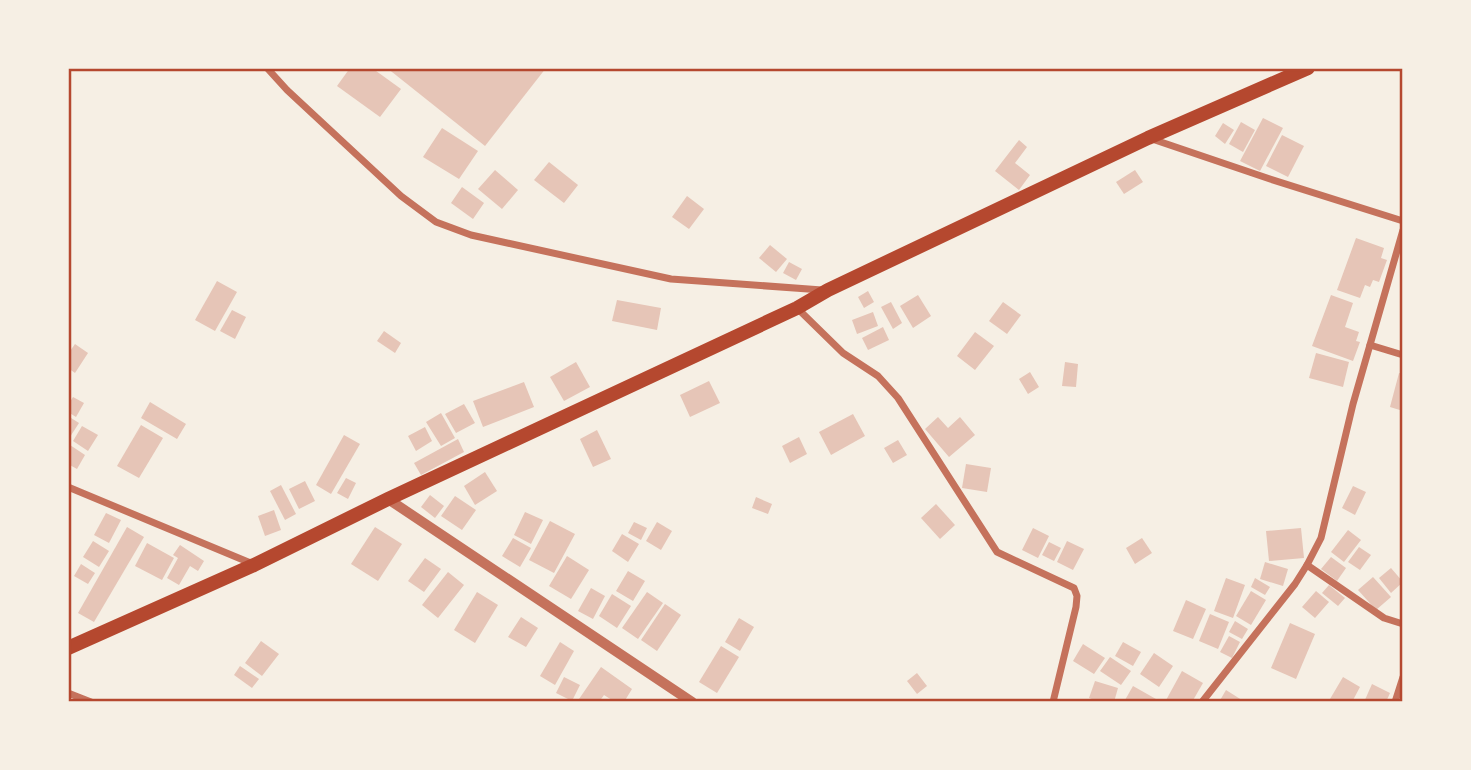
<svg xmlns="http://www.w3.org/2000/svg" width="1471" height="770" font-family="'PT Sans Narrow',sans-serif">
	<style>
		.building { fill: #e6c5b7 }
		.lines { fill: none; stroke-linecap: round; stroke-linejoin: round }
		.minor { stroke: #c5725c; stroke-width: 7 }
		.tertiary { stroke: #c5725c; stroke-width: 10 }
		.trunk { stroke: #b5482f; stroke-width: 14 }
		.neatline { fill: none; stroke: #b5482f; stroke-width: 2.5 }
	</style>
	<rect width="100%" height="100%" fill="#f6efe4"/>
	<g class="building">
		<path d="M 350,68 L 372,68 L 401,89 L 380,117 L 337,86 Z"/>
		<path d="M 387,68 L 546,68 L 485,146 Z"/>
		<path d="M 1263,118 L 1283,128 L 1260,171 L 1240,161 Z"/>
		<path d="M 1241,122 L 1255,130 L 1243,152 L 1229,144 Z"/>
		<path d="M 1223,123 L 1234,130 L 1225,144 L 1215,136 Z"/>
		<path d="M 442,128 L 478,151 L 459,179 L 423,157 Z"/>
		<path d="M 1282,135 L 1304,146 L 1288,177 L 1266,166 Z"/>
		<path d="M 1019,140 L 1027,147 L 1015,163 L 1030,175 L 1019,190 L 995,171 Z"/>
		<path d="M 549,162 L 578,185 L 564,203 L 534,180 Z"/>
		<path d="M 495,170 L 518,190 L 502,209 L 478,189 Z"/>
		<path d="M 1135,170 L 1143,182 L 1124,194 L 1116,182 Z"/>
		<path d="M 462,187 L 484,203 L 473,219 L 451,203 Z"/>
		<path d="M 687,196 L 704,209 L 689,229 L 672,217 Z"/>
		<path d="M 1356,238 L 1384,248 L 1381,258 L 1387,260 L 1379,282 L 1373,280 L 1370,287 L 1365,285 L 1360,298 L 1337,290 Z"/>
		<path d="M 770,245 L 787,259 L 776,272 L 759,258 Z"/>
		<path d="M 789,262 L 802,269 L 796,280 L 783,273 Z"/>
		<path d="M 217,281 L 237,292 L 215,331 L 195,320 Z"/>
		<path d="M 868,291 L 874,302 L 864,308 L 858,297 Z"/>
		<path d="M 918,295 L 931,316 L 913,328 L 900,306 Z"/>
		<path d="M 1331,295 L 1353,303 L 1345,327 L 1359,332 L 1356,341 L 1360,342 L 1353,361 L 1312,346 Z"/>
		<path d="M 617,300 L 661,308 L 657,330 L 612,321 Z"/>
		<path d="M 891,302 L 902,323 L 893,329 L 881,307 Z"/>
		<path d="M 1003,302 L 1021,315 L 1007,334 L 989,321 Z"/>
		<path d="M 232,310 L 246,317 L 235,339 L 220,331 Z"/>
		<path d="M 873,312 L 878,326 L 857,334 L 852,320 Z"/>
		<path d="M 883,327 L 889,340 L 868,350 L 862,338 Z"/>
		<path d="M 384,331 L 401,343 L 395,353 L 377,341 Z"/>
		<path d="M 975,332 L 994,346 L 975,370 L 957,356 Z"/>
		<path d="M 75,344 L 88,353 L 75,373 L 68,368 L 68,354 Z"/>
		<path d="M 1316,353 L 1349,362 L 1343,387 L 1309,378 Z"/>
		<path d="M 576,362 L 590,387 L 564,401 L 550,377 Z"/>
		<path d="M 1065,362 L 1078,364 L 1076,387 L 1062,386 Z"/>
		<path d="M 1030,372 L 1039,387 L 1028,394 L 1019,379 Z"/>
		<path d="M 1399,373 L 1403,374 L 1403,411 L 1390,407 Z"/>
		<path d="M 709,381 L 720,403 L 690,417 L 680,395 Z"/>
		<path d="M 524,382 L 534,407 L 483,427 L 473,401 Z"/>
		<path d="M 73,397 L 84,403 L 76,417 L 68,412 L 68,405 Z"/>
		<path d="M 150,402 L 186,424 L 177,439 L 141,418 Z"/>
		<path d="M 464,404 L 475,423 L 456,433 L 445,414 Z"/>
		<path d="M 441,413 L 455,438 L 441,446 L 426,422 Z"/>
		<path d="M 853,414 L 865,436 L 831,455 L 819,432 Z"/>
		<path d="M 68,416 L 79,423 L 68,440 Z"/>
		<path d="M 938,417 L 948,428 L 960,417 L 975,435 L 949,457 L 925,429 Z"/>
		<path d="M 141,425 L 163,438 L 139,478 L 117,466 Z"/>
		<path d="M 82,426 L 98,435 L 88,451 L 73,441 Z"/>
		<path d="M 425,427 L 432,441 L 416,451 L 408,436 Z"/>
		<path d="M 597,430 L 611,459 L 593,467 L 580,439 Z"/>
		<path d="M 344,435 L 360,444 L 331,494 L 316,485 Z"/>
		<path d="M 799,437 L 807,454 L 790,463 L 782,446 Z"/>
		<path d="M 458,439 L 464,452 L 421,475 L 414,463 Z"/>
		<path d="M 898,440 L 907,455 L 893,463 L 884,448 Z"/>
		<path d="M 70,445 L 85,455 L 77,469 L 68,464 L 68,448 Z"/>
		<path d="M 966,464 L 991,468 L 987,492 L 962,488 Z"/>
		<path d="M 485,472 L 497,491 L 475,505 L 464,486 Z"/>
		<path d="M 346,478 L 356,483 L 348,499 L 337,493 Z"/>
		<path d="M 305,481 L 315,501 L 299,509 L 289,489 Z"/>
		<path d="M 281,485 L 296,514 L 285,520 L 270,491 Z"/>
		<path d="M 1353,486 L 1366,492 L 1355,515 L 1342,508 Z"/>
		<path d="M 430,495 L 444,506 L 435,518 L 421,507 Z"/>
		<path d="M 455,496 L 476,510 L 462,530 L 441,516 Z"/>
		<path d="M 756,497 L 772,504 L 768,514 L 752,508 Z"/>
		<path d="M 936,504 L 955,525 L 940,539 L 921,518 Z"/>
		<path d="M 274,510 L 281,530 L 265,536 L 258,516 Z"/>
		<path d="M 525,512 L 543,520 L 531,544 L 514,535 Z"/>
		<path d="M 106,513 L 121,520 L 109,543 L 94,535 Z"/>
		<path d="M 550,521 L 575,534 L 554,573 L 529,560 Z"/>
		<path d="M 634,522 L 647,528 L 641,540 L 628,533 Z"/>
		<path d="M 657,522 L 672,531 L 661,550 L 646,541 Z"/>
		<path d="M 127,527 L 144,537 L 94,622 L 78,613 Z"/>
		<path d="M 375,527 L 402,544 L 378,581 L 351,564 Z"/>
		<path d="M 1033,528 L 1049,536 L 1038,558 L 1022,550 Z"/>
		<path d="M 1301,528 L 1304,558 L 1269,561 L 1266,531 Z"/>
		<path d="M 1348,530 L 1361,540 L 1344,562 L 1331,552 Z"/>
		<path d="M 622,534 L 639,544 L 628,562 L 612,551 Z"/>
		<path d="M 513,538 L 531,548 L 520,567 L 502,556 Z"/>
		<path d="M 1142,538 L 1152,553 L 1135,564 L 1126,548 Z"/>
		<path d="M 93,541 L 109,551 L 99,567 L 83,557 Z"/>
		<path d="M 1067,541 L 1084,549 L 1073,570 L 1057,562 Z"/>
		<path d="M 1049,542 L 1061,548 L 1054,561 L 1042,555 Z"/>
		<path d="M 147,543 L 174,558 L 162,580 L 135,566 Z"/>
		<path d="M 180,545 L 204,561 L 198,571 L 190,566 L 179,585 L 167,578 L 178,558 L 173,555 Z"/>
		<path d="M 1359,547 L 1371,555 L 1360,570 L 1348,562 Z"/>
		<path d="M 567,556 L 589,570 L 571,599 L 549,586 Z"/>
		<path d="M 1331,557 L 1346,568 L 1337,581 L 1321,569 Z"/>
		<path d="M 425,558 L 441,569 L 424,592 L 408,581 Z"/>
		<path d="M 1265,562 L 1288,569 L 1283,586 L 1260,579 Z"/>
		<path d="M 81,564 L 95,573 L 88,584 L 74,576 Z"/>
		<path d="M 1391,568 L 1403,582 L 1391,593 L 1379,578 Z"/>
		<path d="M 628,571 L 645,581 L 633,601 L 616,591 Z"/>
		<path d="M 448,572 L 464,585 L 438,618 L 422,605 Z"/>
		<path d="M 1373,577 L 1391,597 L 1376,610 L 1358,590 Z"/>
		<path d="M 1226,578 L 1245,585 L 1233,618 L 1214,611 Z"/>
		<path d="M 1255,578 L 1270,587 L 1265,595 L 1251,587 Z"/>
		<path d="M 1329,585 L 1345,598 L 1338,606 L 1322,593 Z"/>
		<path d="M 591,588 L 605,596 L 593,619 L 578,611 Z"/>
		<path d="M 1251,591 L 1266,600 L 1251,625 L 1236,616 Z"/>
		<path d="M 1316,591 L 1329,602 L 1315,618 L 1302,607 Z"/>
		<path d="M 477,592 L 498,605 L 475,643 L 454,630 Z"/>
		<path d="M 647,592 L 663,603 L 638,639 L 622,628 Z"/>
		<path d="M 612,594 L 631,606 L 617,628 L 599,616 Z"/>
		<path d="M 1186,600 L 1206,609 L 1193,639 L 1173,631 Z"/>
		<path d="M 665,604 L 681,615 L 657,651 L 641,640 Z"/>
		<path d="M 1210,614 L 1229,622 L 1218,649 L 1199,641 Z"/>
		<path d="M 521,617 L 538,628 L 526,647 L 508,637 Z"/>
		<path d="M 739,618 L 754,627 L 740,651 L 725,642 Z"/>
		<path d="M 1235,621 L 1248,629 L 1242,639 L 1229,632 Z"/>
		<path d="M 1290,623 L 1315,634 L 1296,679 L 1271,668 Z"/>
		<path d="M 1229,636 L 1240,642 L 1232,658 L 1220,652 Z"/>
		<path d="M 261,641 L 279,654 L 262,676 L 245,663 Z"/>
		<path d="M 560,642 L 574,651 L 555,685 L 540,676 Z"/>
		<path d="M 1123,642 L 1141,652 L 1133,666 L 1115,656 Z"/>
		<path d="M 1083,644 L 1105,658 L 1094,674 L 1073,661 Z"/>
		<path d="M 721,646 L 739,657 L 717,693 L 699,682 Z"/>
		<path d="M 1154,653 L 1173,666 L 1159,687 L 1140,674 Z"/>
		<path d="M 1110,657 L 1131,671 L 1121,685 L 1100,671 Z"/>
		<path d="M 240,666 L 259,679 L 252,688 L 234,675 Z"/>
		<path d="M 601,667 L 632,689 L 624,702 L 615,702 L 604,695 L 599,702 L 582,702 L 579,699 Z"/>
		<path d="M 1182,671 L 1203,683 L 1192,702 L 1165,702 Z"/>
		<path d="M 917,673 L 927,686 L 917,694 L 907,681 Z"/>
		<path d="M 564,677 L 580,685 L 572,701 L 556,693 Z"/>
		<path d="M 1343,677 L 1360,687 L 1352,702 L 1335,702 L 1330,699 Z"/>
		<path d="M 1095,681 L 1118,688 L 1114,702 L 1100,702 L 1089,698 Z"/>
		<path d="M 1372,684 L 1390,693 L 1386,702 L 1364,702 Z"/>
		<path d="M 1133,686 L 1156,699 L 1155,702 L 1125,700 Z"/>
		<path d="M 1226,690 L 1245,702 L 1219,702 Z"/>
	</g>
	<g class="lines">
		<g class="minor">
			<path d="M 267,68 L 287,90 L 401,196 L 436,222 L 471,235 L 671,279 L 822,290"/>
			<path d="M 1152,139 L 1270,179 L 1403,221"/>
			<path d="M 797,308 L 843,353 L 878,376 L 898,398 L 997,552 L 1074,588 L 1077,596 L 1076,607 L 1053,702"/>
			<path d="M 1370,345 L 1403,355"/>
			<path d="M 68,487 L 253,564"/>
			<path d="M 1307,565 L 1384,618 L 1403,624"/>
			<path d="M 68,693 L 91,702"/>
			<path d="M 1202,702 L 1295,584 L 1307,565 L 1321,538 L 1353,404 L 1403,230"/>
			<path d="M 1395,702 L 1403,677"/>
		</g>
		<path class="tertiary" d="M 388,499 L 692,702"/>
		<path class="trunk" d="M 68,648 L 254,565 L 388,499 L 797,308 L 828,290 L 1148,138 L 1308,68"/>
	</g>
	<rect width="1471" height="770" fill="none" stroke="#f6efe4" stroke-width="140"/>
	<rect x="70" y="70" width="1331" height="630" class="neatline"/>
</svg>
